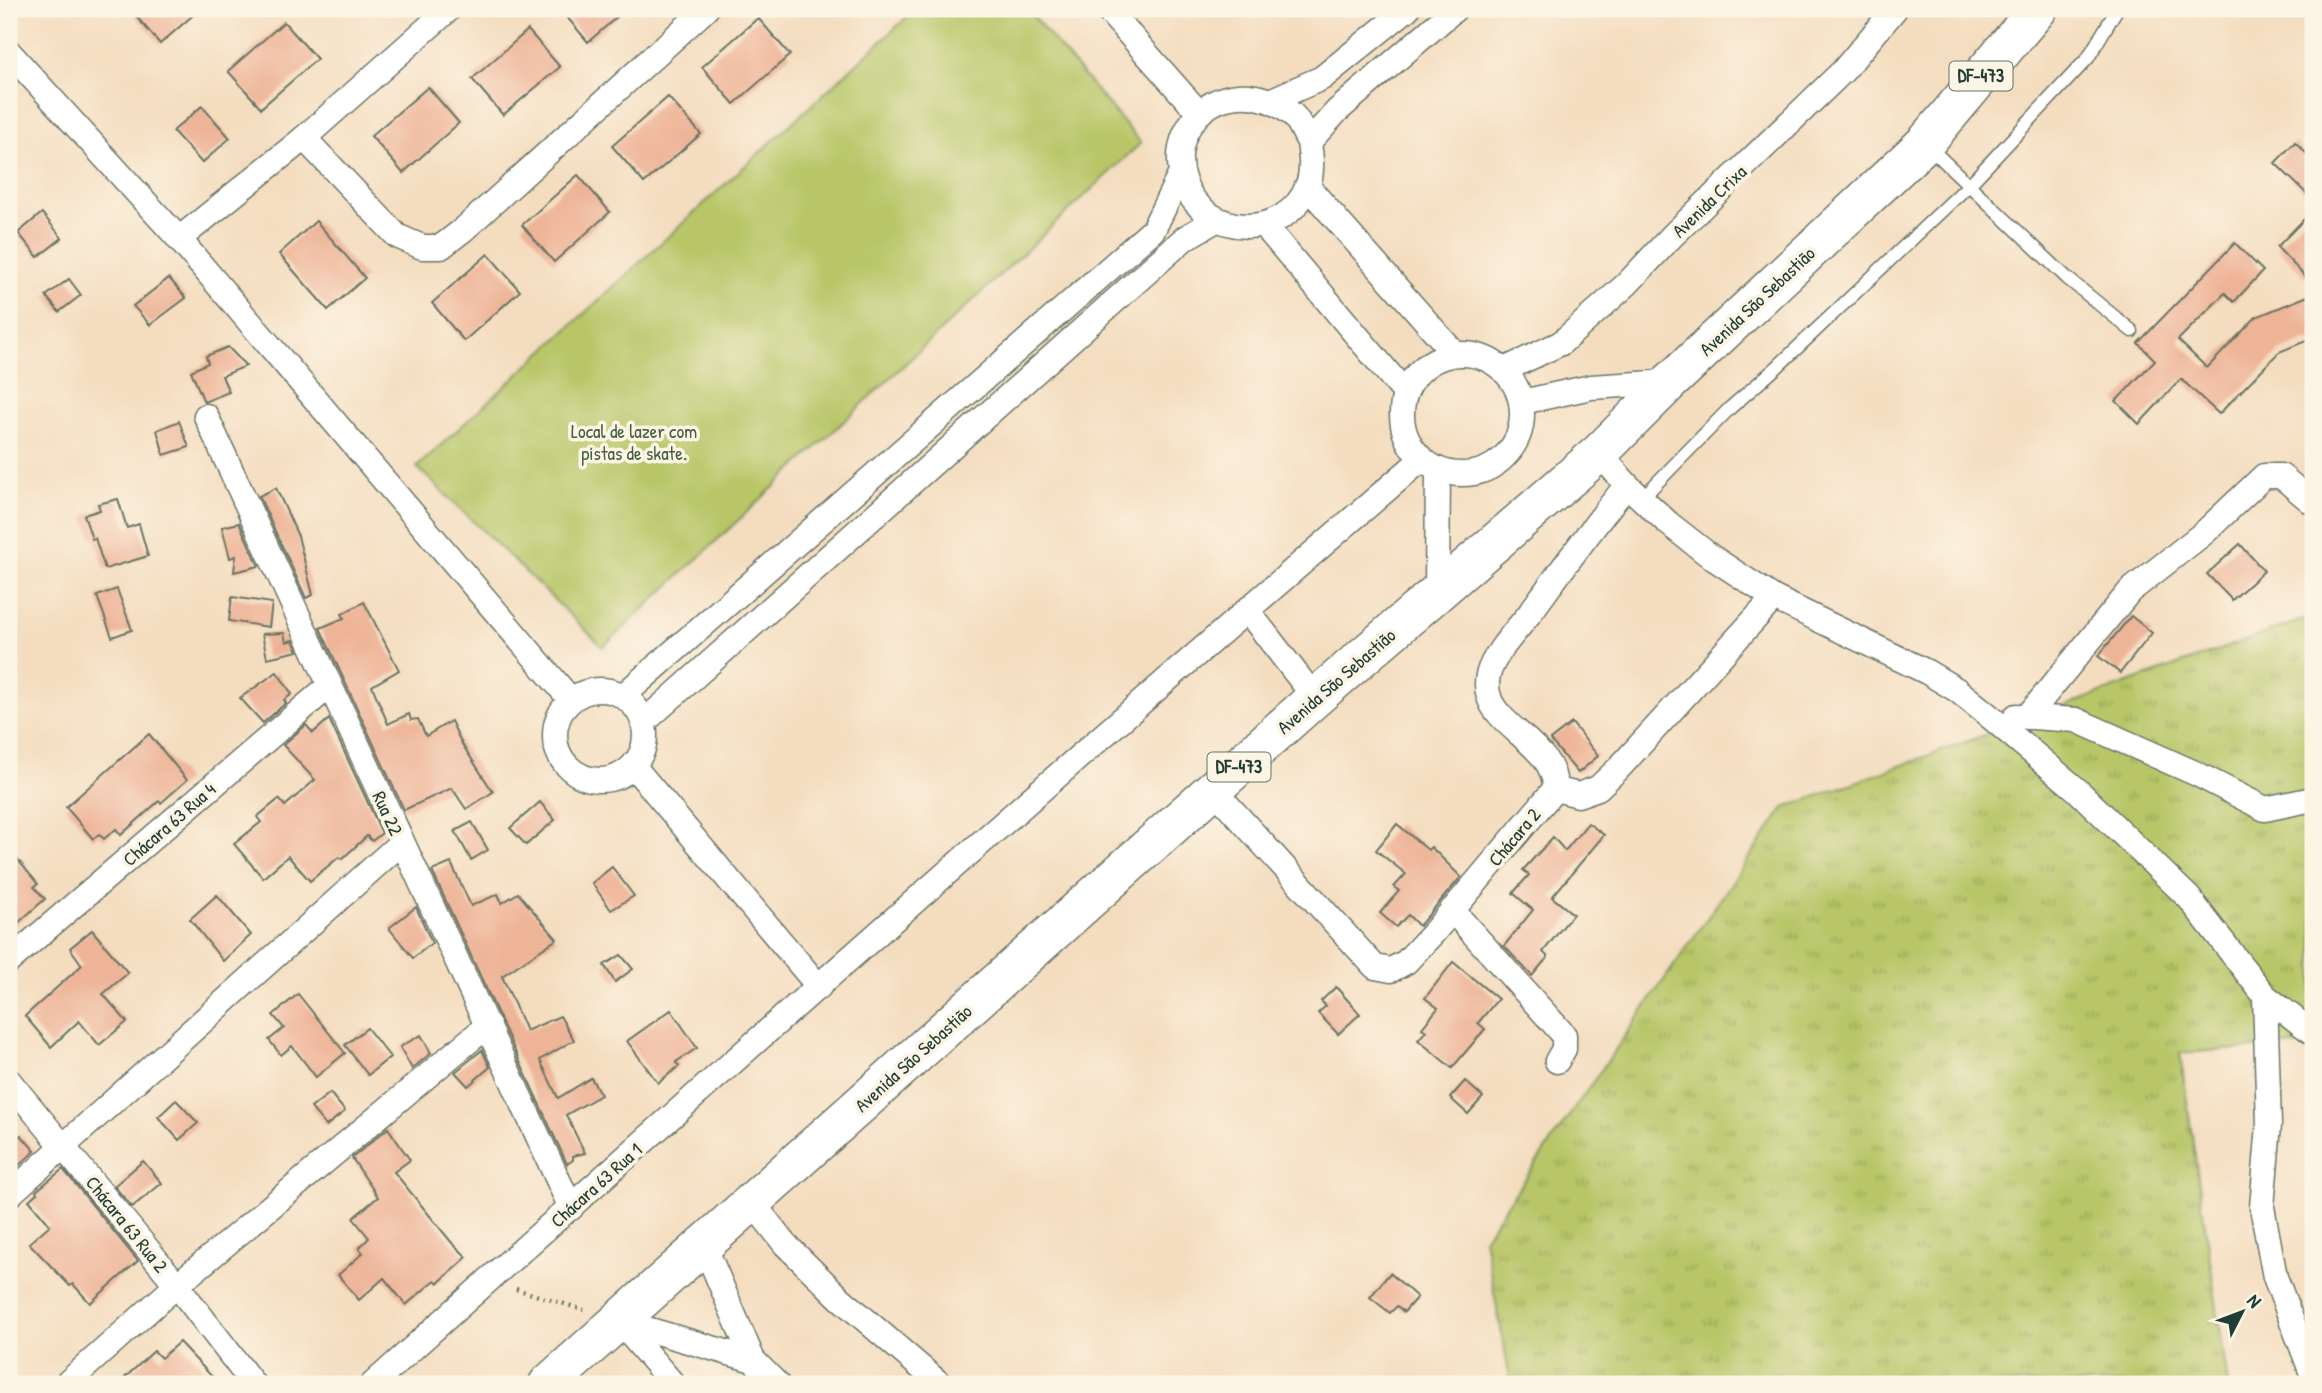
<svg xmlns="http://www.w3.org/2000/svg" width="2322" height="1393" font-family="'Patrick Hand',sans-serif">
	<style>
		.grass { fill: url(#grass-tufts); stroke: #6c824e; stroke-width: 2 }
		.green { fill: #b8c668; stroke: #6c824e; stroke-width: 2 }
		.building { fill: #eeb497 }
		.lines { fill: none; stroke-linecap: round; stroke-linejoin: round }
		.service-casing { stroke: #6a7565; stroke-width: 15 }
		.minor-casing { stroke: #6a7565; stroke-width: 27 }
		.primary-casing { stroke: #6a7565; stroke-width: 41 }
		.path { stroke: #6a7565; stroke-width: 4.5; stroke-dasharray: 2 5; stroke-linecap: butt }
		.service { stroke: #fff; stroke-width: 12 }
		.minor { stroke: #fff; stroke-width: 24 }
		.primary { stroke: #fff; stroke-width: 38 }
		.labels { text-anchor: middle; stroke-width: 7; stroke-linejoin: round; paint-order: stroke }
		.shield { fill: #fcf5e5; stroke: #617469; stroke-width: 2 }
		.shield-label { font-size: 18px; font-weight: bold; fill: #1f3d34 }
		.street-label { font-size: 19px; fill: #1f3d34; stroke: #fcf5e5 }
		.park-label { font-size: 19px; fill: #455f41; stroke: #fcf5e5 }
	</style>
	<defs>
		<pattern id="grass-tufts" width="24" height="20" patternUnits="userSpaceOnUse" patternTransform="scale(1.75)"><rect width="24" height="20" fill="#b8c668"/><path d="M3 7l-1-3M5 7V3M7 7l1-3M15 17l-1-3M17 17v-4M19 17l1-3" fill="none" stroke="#95a256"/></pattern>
	</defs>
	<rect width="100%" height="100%" fill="#fcf5e5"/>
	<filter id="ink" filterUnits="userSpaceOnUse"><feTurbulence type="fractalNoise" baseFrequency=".0143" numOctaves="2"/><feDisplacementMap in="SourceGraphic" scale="14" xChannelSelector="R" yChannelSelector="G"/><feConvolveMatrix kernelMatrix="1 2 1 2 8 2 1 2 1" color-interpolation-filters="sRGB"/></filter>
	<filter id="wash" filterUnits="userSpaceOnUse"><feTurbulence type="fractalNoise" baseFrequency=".00686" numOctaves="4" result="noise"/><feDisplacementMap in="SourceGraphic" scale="28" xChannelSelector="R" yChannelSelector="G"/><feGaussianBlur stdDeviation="1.57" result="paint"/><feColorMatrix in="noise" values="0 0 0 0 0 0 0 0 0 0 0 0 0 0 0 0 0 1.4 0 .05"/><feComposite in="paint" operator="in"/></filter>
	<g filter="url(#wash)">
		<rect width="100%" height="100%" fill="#f4ddbf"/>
		<path class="grass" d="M 2313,616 L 2313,1044 L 2180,1053 L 2228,1384 L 1511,1384 L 1484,1238 L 1784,808 Z"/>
		<path class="green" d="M 916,9 L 1027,9 L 1141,143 L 603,647 L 417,467 Z"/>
		<g id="blocks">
			<g class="building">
				<path d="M 130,9 L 200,9 L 160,44 Z"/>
				<path d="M 560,9 L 626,9 L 588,42 Z"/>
				<path d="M 758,18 L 790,55 L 734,104 L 702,67 Z"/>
				<path d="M 284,22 L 317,59 L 261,108 L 228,71 Z"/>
				<path d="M 528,30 L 560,67 L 503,115 L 472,79 Z"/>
				<path d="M 428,87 L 459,123 L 403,173 L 371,136 Z"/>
				<path d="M 668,97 L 701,134 L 644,183 L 612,146 Z"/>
				<path d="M 202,106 L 230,138 L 202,163 L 173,131 Z"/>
				<path d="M 2295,142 L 2313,160 L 2313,200 L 2275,163 Z"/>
				<path d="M 578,175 L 610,212 L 554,262 L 522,225 Z"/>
				<path d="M 2313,210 L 2313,285 L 2277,247 Z"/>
				<path d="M 42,213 L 62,238 L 38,257 L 18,233 Z"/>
				<path d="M 316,221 L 365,278 L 328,310 L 279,254 Z"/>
				<path d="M 2235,243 L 2263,271 L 2234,302 L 2225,293 L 2178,340 L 2207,368 L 2256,317 L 2313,294 L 2313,338 L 2279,352 L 2219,414 L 2181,379 L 2139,424 L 2116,401 L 2155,360 L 2138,343 Z"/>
				<path d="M 488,254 L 520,291 L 464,341 L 432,303 Z"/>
				<path d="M 169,278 L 186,298 L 150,325 L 133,306 Z"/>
				<path d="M 69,279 L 81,295 L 59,312 L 46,296 Z"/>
				<path d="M 228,347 L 246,366 L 222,376 L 229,392 L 204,402 L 191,371 L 208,363 L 206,356 Z"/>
				<path d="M 179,421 L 189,447 L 164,455 L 157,430 Z"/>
				<path d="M 276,488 L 298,536 L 313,595 L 306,598 L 259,496 Z"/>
				<path d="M 118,499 L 127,528 L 139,524 L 148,556 L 105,569 L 95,538 L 92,539 L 84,515 L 100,510 L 98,504 Z"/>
				<path d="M 239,523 L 259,566 L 234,572 L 236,556 L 230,558 L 222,527 Z"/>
				<path d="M 2240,544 L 2264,571 L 2232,600 L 2207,574 Z"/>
				<path d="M 117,589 L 132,630 L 112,637 L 97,596 Z"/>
				<path d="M 232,597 L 272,603 L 269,627 L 229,621 Z"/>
				<path d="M 364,602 L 399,670 L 372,686 L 388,724 L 409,714 L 411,720 L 418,719 L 426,736 L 451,721 L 462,744 L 493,792 L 466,809 L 452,788 L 404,810 L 320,628 L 344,618 L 342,614 Z"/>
				<path d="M 2131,616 L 2152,633 L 2120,673 L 2098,656 Z"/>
				<path d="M 284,633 L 286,642 L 293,640 L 298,651 L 267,658 L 262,634 Z"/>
				<path d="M 277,672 L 292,694 L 284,700 L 286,703 L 263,723 L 240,698 Z"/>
				<path d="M 329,719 L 382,833 L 372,841 L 367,836 L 342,859 L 339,857 L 310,881 L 288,856 L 263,878 L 234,844 L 261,822 L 257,817 L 279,799 L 285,806 L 315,780 L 283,745 L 306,725 L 313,733 Z"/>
				<path d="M 1572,723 L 1598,756 L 1578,773 L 1550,740 Z"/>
				<path d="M 149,734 L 187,780 L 161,803 L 159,801 L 121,835 L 116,829 L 104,839 L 99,834 L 93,839 L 66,807 Z"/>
				<path d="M 540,802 L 555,820 L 526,845 L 510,828 Z"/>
				<path d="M 472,822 L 488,850 L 471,860 L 455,831 Z"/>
				<path d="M 1588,823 L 1604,835 L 1552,897 L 1573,914 L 1543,952 L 1548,957 L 1532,976 L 1504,946 L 1533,910 L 1513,893 L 1529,875 L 1523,870 L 1553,837 L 1565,851 Z"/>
				<path d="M 1397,824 L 1428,850 L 1431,847 L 1461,877 L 1419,926 L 1408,915 L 1396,927 L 1380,913 L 1399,891 L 1394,887 L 1406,874 L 1376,850 Z"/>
				<path d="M 9,849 L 38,884 L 34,887 L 45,899 L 9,931 Z"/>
				<path d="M 451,863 L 471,906 L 498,894 L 502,903 L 518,893 L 557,939 L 502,976 L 526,1031 L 560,1016 L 574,1040 L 540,1060 L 558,1098 L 591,1078 L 601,1095 L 566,1115 L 585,1153 L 573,1156 L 573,1160 L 567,1164 L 432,871 Z"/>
				<path d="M 612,867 L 634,896 L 611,910 L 592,883 Z"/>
				<path d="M 217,895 L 251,935 L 223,961 L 190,919 Z"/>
				<path d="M 416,907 L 432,943 L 413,958 L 389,928 Z"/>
				<path d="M 92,930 L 128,973 L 103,994 L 127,1022 L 99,1045 L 79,1021 L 51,1047 L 25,1016 L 82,965 L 70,948 Z"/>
				<path d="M 621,955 L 633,969 L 615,982 L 604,965 Z"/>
				<path d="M 1453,962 L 1498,999 L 1478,1023 L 1485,1029 L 1452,1068 L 1418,1040 L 1426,1031 L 1422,1028 L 1438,1008 L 1425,998 Z"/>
				<path d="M 1336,987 L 1360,1014 L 1338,1034 L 1318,1013 L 1326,1006 L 1321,1001 Z"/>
				<path d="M 298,994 L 345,1053 L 316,1077 L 292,1046 L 281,1055 L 269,1040 L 284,1028 L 273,1015 Z"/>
				<path d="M 671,1010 L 697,1048 L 676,1062 L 679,1066 L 658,1083 L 627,1041 Z"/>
				<path d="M 367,1028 L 390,1057 L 368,1075 L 345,1045 Z"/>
				<path d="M 421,1035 L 431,1053 L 412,1069 L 400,1047 Z"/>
				<path d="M 482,1050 L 490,1067 L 468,1086 L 455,1072 Z"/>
				<path d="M 1465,1081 L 1483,1097 L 1468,1114 L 1450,1098 Z"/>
				<path d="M 330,1093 L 345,1111 L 326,1126 L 311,1108 Z"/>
				<path d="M 176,1100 L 198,1123 L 179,1140 L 158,1117 Z"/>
				<path d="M 388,1128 L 410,1160 L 394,1172 L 452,1243 L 467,1257 L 438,1283 L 435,1280 L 406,1305 L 384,1278 L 359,1300 L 338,1275 L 363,1253 L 359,1248 L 369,1238 L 353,1218 L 378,1197 L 352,1158 Z"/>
				<path d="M 21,1135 L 35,1151 L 16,1168 L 9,1159 L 9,1145 Z"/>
				<path d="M 143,1161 L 162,1183 L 132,1207 L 114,1186 Z"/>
				<path d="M 63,1169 L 138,1261 L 90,1303 L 73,1284 L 70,1286 L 29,1243 L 50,1225 L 29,1200 L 37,1193 L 36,1191 Z"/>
				<path d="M 1390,1273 L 1417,1297 L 1404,1312 L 1397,1306 L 1390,1313 L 1370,1297 Z"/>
				<path d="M 179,1342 L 219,1384 L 118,1384 L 154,1351 L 161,1358 Z"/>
			</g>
		</g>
	</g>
	<g filter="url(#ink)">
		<use href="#blocks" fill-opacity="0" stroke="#6a7565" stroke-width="2"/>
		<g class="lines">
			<g class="service-casing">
				<g id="service">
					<path d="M 1928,146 L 2067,278 L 2132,331"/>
					<path d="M 1642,498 L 1730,408 L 1776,368 L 1969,185 L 2088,58 L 2117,9"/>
				</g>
			</g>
			<g class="minor-casing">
				<g id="minor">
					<path d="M 449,9 L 304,138 L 397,236 L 422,247 L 441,247 L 463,230 L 706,9"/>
					<path d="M 1107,9 L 1199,113"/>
					<path d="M 9,52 L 179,239 L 570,699"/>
					<path d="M 1272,100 L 1322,78 L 1407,9"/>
					<path d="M 1309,142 C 1304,134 1300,122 1293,115 C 1261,88 1214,88 1190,125 C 1179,142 1177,163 1184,182 C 1204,238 1286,242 1308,185 C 1313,171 1311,157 1309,142 L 1337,111 L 1455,9"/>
					<path d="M 1307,186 L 1454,353"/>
					<path d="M 1264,225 L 1405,393"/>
					<path d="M 179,239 L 304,138"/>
					<circle cx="1462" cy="414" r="60"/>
					<path d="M 1504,370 L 1561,343 L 1627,284 L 1673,235 L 1843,71 L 1895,9"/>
					<path d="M 1522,402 L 1591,387 L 1670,382"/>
					<path d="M 206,416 L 571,1208"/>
					<path d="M 1599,453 L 1627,485 L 1668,523 L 1710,556 L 1774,598 L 1927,672 L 1957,690 L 1988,715 L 2076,789 L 2189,898 L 2265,996 L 2313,1033"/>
					<path d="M 1437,593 L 1438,470"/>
					<path d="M 1247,610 L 1315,698"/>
					<circle cx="600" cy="735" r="45"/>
					<path d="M 624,695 L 1153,230 L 1181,173"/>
					<path d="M 2016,716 L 2076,720 L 2197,774 L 2265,809 L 2313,799"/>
					<path d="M 2027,717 L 2130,591 L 2205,532 L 2264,476 L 2281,476 L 2313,503"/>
					<path d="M 645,721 L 1185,238 L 1216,220"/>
					<path d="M 634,767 L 819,987"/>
					<path d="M 1555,789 L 1578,795 L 1598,788 L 1618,769 L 1774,598"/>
					<path d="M 1214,790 L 1375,967 L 1391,970 L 1406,962 L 1434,932 L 1555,789 C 1556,755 1518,737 1499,714 C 1489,703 1485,689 1488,675 C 1494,653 1516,631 1530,613 C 1562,569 1593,526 1627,485"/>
					<path d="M 1452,910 L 1564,1035 L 1564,1049 L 1557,1061"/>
					<path d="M 9,961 L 329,686"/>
					<path d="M 2265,996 L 2269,1125 L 2262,1207 L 2275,1277 L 2313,1376"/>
					<path d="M 9,1081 L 177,1285 L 253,1384"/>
					<path d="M 9,1195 L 402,842"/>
					<path d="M 752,1202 L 785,1244 L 840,1298 L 940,1384"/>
					<path d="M 704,1245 L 753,1360 L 777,1384"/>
					<path d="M 619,1321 L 753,1360"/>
					<path d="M 619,1321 L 673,1384"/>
					<path d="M 66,1384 L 177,1285 L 488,1025"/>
					<path d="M 373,1384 C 719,1072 1069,763 1422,459"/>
				</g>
			</g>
			<g class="primary-casing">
				<path id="primary" d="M 548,1384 L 1315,698 L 1599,453 L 1670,382 L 1925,143 L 2038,9"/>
			</g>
			<path class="path" d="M 516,1289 L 584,1310"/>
			<use href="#service" class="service"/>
			<use href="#minor" class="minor"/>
			<use href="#primary" class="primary"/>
		</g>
	</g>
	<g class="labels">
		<g class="shield">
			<rect x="1949.5" y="61.5" width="63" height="29" rx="5"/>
			<rect x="1207.5" y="752.5" width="63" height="29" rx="5"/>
		</g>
		<g class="shield-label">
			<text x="1981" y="82">DF-473</text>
			<text x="1239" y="773">DF-473</text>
		</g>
		<g class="street-label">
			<text transform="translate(1709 201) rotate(-44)" y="7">Avenida Crixa</text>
			<text transform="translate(1757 301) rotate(-43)" y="7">Avenida São Sebastião</text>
			<text transform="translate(1336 681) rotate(-41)" y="7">Avenida São Sebastião</text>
			<text transform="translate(388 813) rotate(65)" y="7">Rua 22</text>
			<text transform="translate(169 824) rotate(-41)" y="7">Chácara 63 Rua 4</text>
			<text transform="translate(1514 837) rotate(-50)" y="7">Chácara 2</text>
			<text transform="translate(913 1058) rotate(-42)" y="7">Avenida São Sebastião</text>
			<text transform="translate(596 1185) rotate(-42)" y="7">Chácara 63 Rua 1</text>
			<text transform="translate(127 1224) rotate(51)" y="7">Chácara 63 Rua 2</text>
		</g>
		<g class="park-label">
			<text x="634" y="438">Local de lazer com<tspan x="634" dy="22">pistas de skate.</tspan></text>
		</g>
	</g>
	<rect width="2322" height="1393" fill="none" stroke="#fcf5e5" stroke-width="35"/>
	<g transform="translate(2242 1312) rotate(48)" stroke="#fcf5e5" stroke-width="5" paint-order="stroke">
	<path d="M0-5L12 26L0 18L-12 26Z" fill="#1f3d34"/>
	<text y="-10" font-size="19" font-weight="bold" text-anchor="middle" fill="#1f3d34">N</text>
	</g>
</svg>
